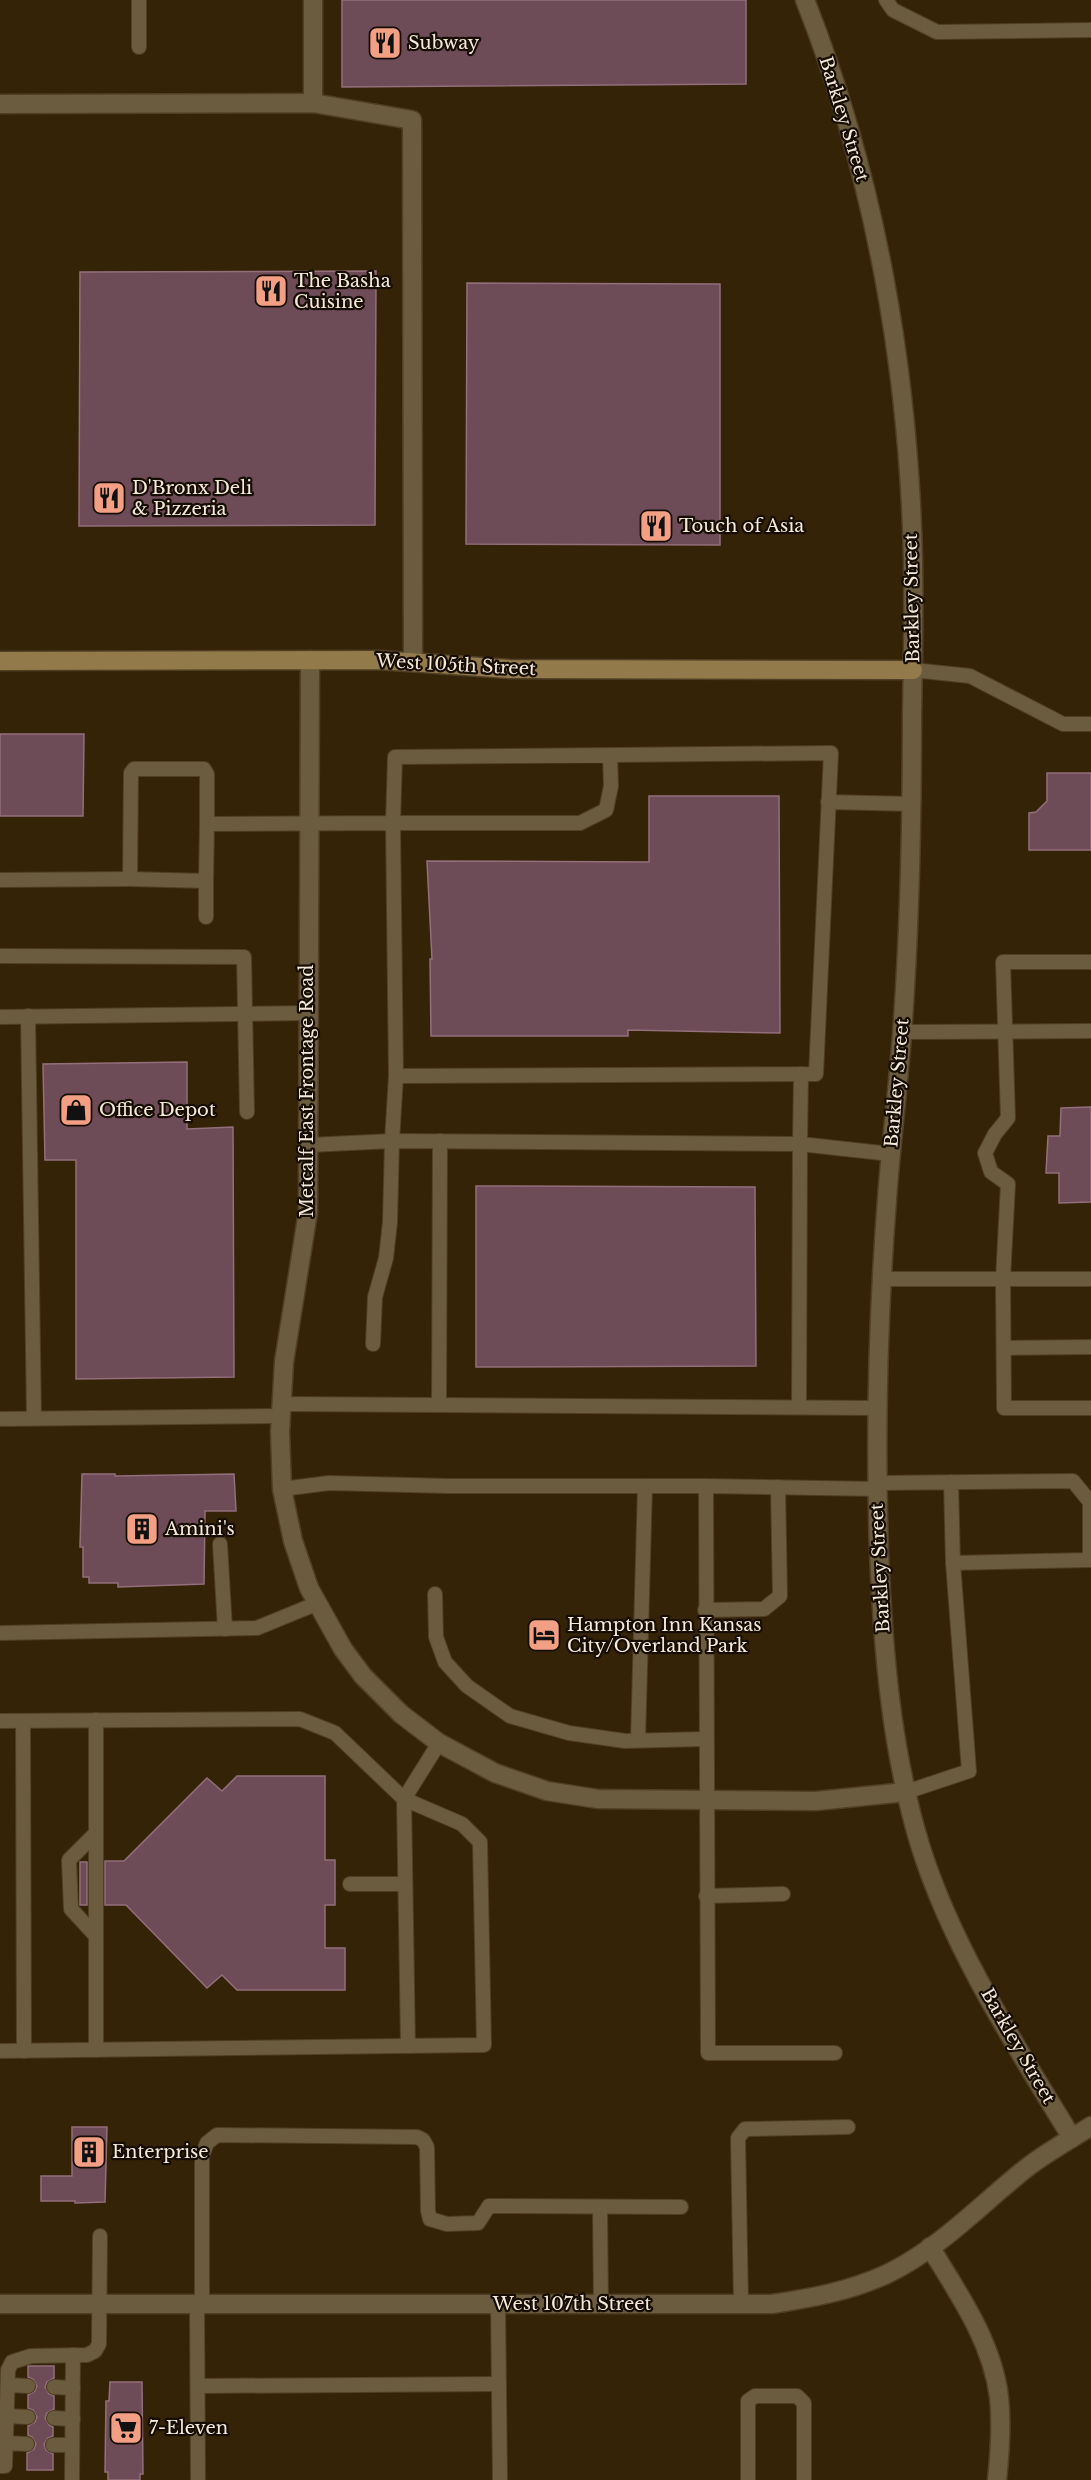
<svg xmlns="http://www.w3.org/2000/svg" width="1091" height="2480" font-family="'Libre Baskerville',serif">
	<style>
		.building { fill: #6d4b57; stroke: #936f7b; stroke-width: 1.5 }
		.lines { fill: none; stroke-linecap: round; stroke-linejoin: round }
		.lane-casing { stroke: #503f25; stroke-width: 16 }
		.street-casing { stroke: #503f25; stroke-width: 21 }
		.secondary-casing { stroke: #503f25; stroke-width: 21 }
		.lane { stroke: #6b5c3f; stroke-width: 14 }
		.street { stroke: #6b5c3f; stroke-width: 18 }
		.secondary { stroke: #927a4a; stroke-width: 18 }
		.labels { text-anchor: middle; stroke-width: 4.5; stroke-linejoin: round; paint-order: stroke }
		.poi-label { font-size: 18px; fill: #f6e9da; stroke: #160e04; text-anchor: start }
		.street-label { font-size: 18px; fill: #f6e9da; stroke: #160e04 }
	</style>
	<rect width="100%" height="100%" fill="#352308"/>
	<g class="building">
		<path d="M 342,0 L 746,0 L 746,84 L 342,87 Z"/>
		<path d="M 376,271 L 375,525 L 79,526 L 80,272 Z"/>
		<path d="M 467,283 L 720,284 L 720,545 L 466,544 Z"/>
		<path d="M 0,734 L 84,734 L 83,816 L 0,816 Z"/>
		<path d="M 1047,773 L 1091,773 L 1091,850 L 1029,850 L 1029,813 L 1036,812 L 1047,801 Z"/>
		<path d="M 649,796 L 779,796 L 780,1033 L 628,1030 L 628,1036 L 431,1036 L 430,959 L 432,959 L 427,861 L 649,862 Z"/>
		<path d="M 187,1062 L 187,1129 L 233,1127 L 234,1377 L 76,1379 L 76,1160 L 45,1160 L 43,1064 Z"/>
		<path d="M 1091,1107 L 1091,1202 L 1059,1203 L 1059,1173 L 1046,1173 L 1048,1136 L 1060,1136 L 1061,1108 Z"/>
		<path d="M 476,1186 L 755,1187 L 756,1366 L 476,1367 Z"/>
		<path d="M 82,1474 L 115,1474 L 115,1476 L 234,1474 L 236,1511 L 205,1511 L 204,1584 L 118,1587 L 118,1583 L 89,1583 L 89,1577 L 83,1577 L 83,1547 L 80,1547 Z"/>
		<path d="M 237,1776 L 325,1776 L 325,1860 L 335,1860 L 335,1905 L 325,1905 L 325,1948 L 345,1948 L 345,1990 L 237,1990 L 222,1975 L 207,1988 L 126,1905 L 105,1905 L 105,1861 L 124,1861 L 207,1778 L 222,1791 Z"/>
		<rect x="80" y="1862" width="7" height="43"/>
		<path d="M 72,2127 L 107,2127 L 105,2202 L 75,2203 L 75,2201 L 41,2201 L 41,2176 L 72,2176 Z"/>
		<path d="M 28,2366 L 54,2366 L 54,2378 L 47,2382 L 45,2387 L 49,2394 L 54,2396 L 54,2409 L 47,2413 L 45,2418 L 49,2425 L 53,2427 L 53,2436 L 48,2438 L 44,2444 L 46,2450 L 53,2454 L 53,2470 L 27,2470 L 27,2453 L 34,2449 L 36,2444 L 32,2437 L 28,2435 L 28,2426 L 35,2422 L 37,2417 L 33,2410 L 28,2408 L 28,2395 L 35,2391 L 37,2386 L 33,2379 L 28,2377 Z"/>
		<path d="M 110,2382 L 142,2382 L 143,2474 L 140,2474 L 140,2480 L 108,2480 L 108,2472 L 105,2472 L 106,2401 L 109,2401 Z"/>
	</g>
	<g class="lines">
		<g class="lane-casing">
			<g id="lane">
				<path d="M 139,0 L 139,47"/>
				<path d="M 886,0 L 893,10 L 937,32 L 1091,30"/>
				<path d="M 913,670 L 970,676 L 1063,724 L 1091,724"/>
				<path d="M 828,802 L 912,804"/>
				<path d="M 207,824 L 206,881 L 130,879 L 131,773 L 134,769 L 204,769 L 207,774 L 207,824 L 393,823 L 395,757 L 831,753 L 816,1074 L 396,1076 L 393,823 L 580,823 L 606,810 L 611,786 L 610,755"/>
				<path d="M 0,880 L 130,879"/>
				<path d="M 206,917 L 206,881"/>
				<path d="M 0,956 L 244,957 L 247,1112"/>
				<path d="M 1091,962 L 1003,962 L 1008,1118 L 995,1134 L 985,1153 L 991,1172 L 1008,1184 L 1003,1279 L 1004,1408 L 1091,1408"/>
				<path d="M 28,1016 L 34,1418"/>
				<path d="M 0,1017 L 308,1013"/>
				<path d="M 902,1032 L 1091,1031"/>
				<path d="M 801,1074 L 800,1144 L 891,1154"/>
				<path d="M 309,1145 L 392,1141 L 396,1076"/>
				<path d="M 882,1279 L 1091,1279"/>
				<path d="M 373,1344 L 375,1297 L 386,1258 L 390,1222 L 392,1141 L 800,1144 L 799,1407"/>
				<path d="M 1004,1348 L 1091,1347"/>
				<path d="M 282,1404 L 876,1408"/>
				<path d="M 439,1405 L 440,1141"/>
				<path d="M 0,1419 L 281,1416"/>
				<path d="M 877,1483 L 1073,1481 L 1090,1502 L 1090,1560 L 953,1563 L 951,1482"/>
				<path d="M 282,1489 L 329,1483 L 448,1486 L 706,1486"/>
				<path d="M 220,1544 L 225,1629"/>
				<path d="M 435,1594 L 436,1637 L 445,1662 L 467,1686 L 510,1716 L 569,1733 L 625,1741 L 705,1739"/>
				<path d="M 705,1610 L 764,1609 L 780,1596 L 778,1487"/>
				<path d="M 0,1633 L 257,1628 L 318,1603"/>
				<path d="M 0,1721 L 300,1719 L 335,1733 L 404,1799 L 462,1824 L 480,1842 L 484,2045 L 0,2051"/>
				<path d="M 23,1721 L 24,2051"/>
				<path d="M 638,1740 L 645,1486"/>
				<path d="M 906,1792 L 969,1771 L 953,1563"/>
				<path d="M 350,1884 L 405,1884"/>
				<path d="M 706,1896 L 783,1894"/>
				<path d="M 96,1936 L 71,1909 L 69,1860 L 96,1833"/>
				<path d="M 408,2046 L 404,1799 L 439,1743"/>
				<path d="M 96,2050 L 96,1720"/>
				<path d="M 835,2053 L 708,2053 L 706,1486 L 877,1489"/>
				<path d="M 600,2207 L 601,2304"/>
				<path d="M 197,2304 L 198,2480"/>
				<path d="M 202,2304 L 202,2156 L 207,2143 L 217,2135 L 417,2137 L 423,2140 L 427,2147 L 428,2211 L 430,2219 L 447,2224 L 478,2223 L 489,2206 L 681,2207"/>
				<path d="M 498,2304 L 500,2480"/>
				<path d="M 741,2304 L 738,2138 L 745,2129 L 848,2127"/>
				<path d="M 8,2385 L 28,2386"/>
				<path d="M 199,2386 L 499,2384"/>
				<path d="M 54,2387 L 73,2388"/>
				<path d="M 6,2416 L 28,2417"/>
				<path d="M 54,2418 L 73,2419"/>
				<path d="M 5,2443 L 27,2444"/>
				<path d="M 53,2445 L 72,2445"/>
				<path d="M 0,2466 L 5,2466 L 8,2370 L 12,2362 L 31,2356 L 87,2355 L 95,2351 L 99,2344 L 100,2236"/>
				<path d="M 72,2480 L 73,2355"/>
				<path d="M 748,2480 L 748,2401 L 755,2396 L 797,2396 L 804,2403 L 804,2480"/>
			</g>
		</g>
		<g class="street-casing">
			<g id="street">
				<path d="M 313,0 L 313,103"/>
				<path d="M 805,0 C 875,177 909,370 913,560 C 914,611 913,663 912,714 C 912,821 910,927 902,1034 C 898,1089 891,1144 887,1199 C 878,1316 875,1433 879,1551 C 883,1651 891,1749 920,1845 C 952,1948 1016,2046 1072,2138"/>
				<path d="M 0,104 L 313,103 L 412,120 L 413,662"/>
				<path d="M 310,660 L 308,1212 L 284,1362 L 280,1432 L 282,1489 L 293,1541 L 309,1588 L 343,1649 L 363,1676 L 401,1714 L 439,1743 L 495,1773 L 547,1791 L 598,1799 L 816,1801 L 906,1792"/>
				<path d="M 930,2247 C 958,2293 992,2341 999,2397 C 1002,2425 1000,2452 997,2480"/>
				<path d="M 0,2304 L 772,2304 C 812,2298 850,2291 887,2274 C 941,2248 983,2202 1029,2166 C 1049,2151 1071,2139 1091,2126"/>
			</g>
		</g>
		<g class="secondary-casing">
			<path id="secondary" d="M 0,661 L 379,660 L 510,669 L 913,670"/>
		</g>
		<use href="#lane" class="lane"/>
		<use href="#street" class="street"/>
		<use href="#secondary" class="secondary"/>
	</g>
	<defs>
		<g id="restaurant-square" transform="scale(1.725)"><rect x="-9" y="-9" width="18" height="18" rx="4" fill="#f39f84" stroke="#160e04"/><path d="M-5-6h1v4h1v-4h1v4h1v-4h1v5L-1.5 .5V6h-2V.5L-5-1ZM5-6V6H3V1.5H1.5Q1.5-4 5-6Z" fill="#111"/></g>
		<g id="shop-square" transform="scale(1.725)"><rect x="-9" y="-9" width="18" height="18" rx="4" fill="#f39f84" stroke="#160e04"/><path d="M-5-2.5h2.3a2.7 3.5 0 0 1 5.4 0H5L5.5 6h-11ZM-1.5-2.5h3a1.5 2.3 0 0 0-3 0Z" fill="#111"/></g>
		<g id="building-square" transform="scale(1.725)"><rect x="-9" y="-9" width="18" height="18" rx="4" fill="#f39f84" stroke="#160e04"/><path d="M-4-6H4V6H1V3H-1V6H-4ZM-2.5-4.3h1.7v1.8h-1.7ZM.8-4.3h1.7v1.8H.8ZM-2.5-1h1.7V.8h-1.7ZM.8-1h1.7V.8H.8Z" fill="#111"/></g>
		<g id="hotel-square" transform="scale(1.725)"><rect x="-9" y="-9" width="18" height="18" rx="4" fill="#f39f84" stroke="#160e04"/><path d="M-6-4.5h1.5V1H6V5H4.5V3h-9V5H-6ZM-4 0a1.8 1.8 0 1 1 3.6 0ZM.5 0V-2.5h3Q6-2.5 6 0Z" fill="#111"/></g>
		<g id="supermarket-square" transform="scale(1.725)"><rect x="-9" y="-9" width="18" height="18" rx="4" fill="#f39f84" stroke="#160e04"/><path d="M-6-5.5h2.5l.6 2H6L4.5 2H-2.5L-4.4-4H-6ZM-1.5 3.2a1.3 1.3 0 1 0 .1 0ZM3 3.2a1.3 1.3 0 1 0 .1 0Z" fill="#111"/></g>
	</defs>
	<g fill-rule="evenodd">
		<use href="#restaurant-square" x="385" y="43"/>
		<use href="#restaurant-square" x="271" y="291"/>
		<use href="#restaurant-square" x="109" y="498"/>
		<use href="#restaurant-square" x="656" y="526"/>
		<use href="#shop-square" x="76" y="1110"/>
		<use href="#building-square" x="142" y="1529"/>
		<use href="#hotel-square" x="544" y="1635"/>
		<use href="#building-square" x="89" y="2152"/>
		<use href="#supermarket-square" x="126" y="2428"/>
	</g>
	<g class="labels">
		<g class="poi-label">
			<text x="408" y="49">Subway</text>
			<text x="294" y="287">The Basha<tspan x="294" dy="21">Cuisine</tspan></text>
			<text x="132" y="494">D'Bronx Deli<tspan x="132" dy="21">&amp; Pizzeria</tspan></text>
			<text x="679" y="532">Touch of Asia</text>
			<text x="99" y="1116">Office Depot</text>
			<text x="165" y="1535">Amini's</text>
			<text x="567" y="1631">Hampton Inn Kansas<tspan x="567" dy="21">City/Overland Park</tspan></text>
			<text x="112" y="2158">Enterprise</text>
			<text x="149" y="2434">7-Eleven</text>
		</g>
		<g class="street-label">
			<text transform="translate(844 119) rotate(73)" y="6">Barkley Street</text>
			<text transform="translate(912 598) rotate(-91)" y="6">Barkley Street</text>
			<text transform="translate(456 665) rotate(3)" y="6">West 105th Street</text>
			<text transform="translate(897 1083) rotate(-85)" y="6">Barkley Street</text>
			<text transform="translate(307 1091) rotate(-90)" y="6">Metcalf East Frontage Road</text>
			<text transform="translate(880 1568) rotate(-93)" y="6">Barkley Street</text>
			<text transform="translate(1018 2046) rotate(60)" y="6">Barkley Street</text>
			<text x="572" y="2310">West 107th Street</text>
		</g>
	</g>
</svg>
